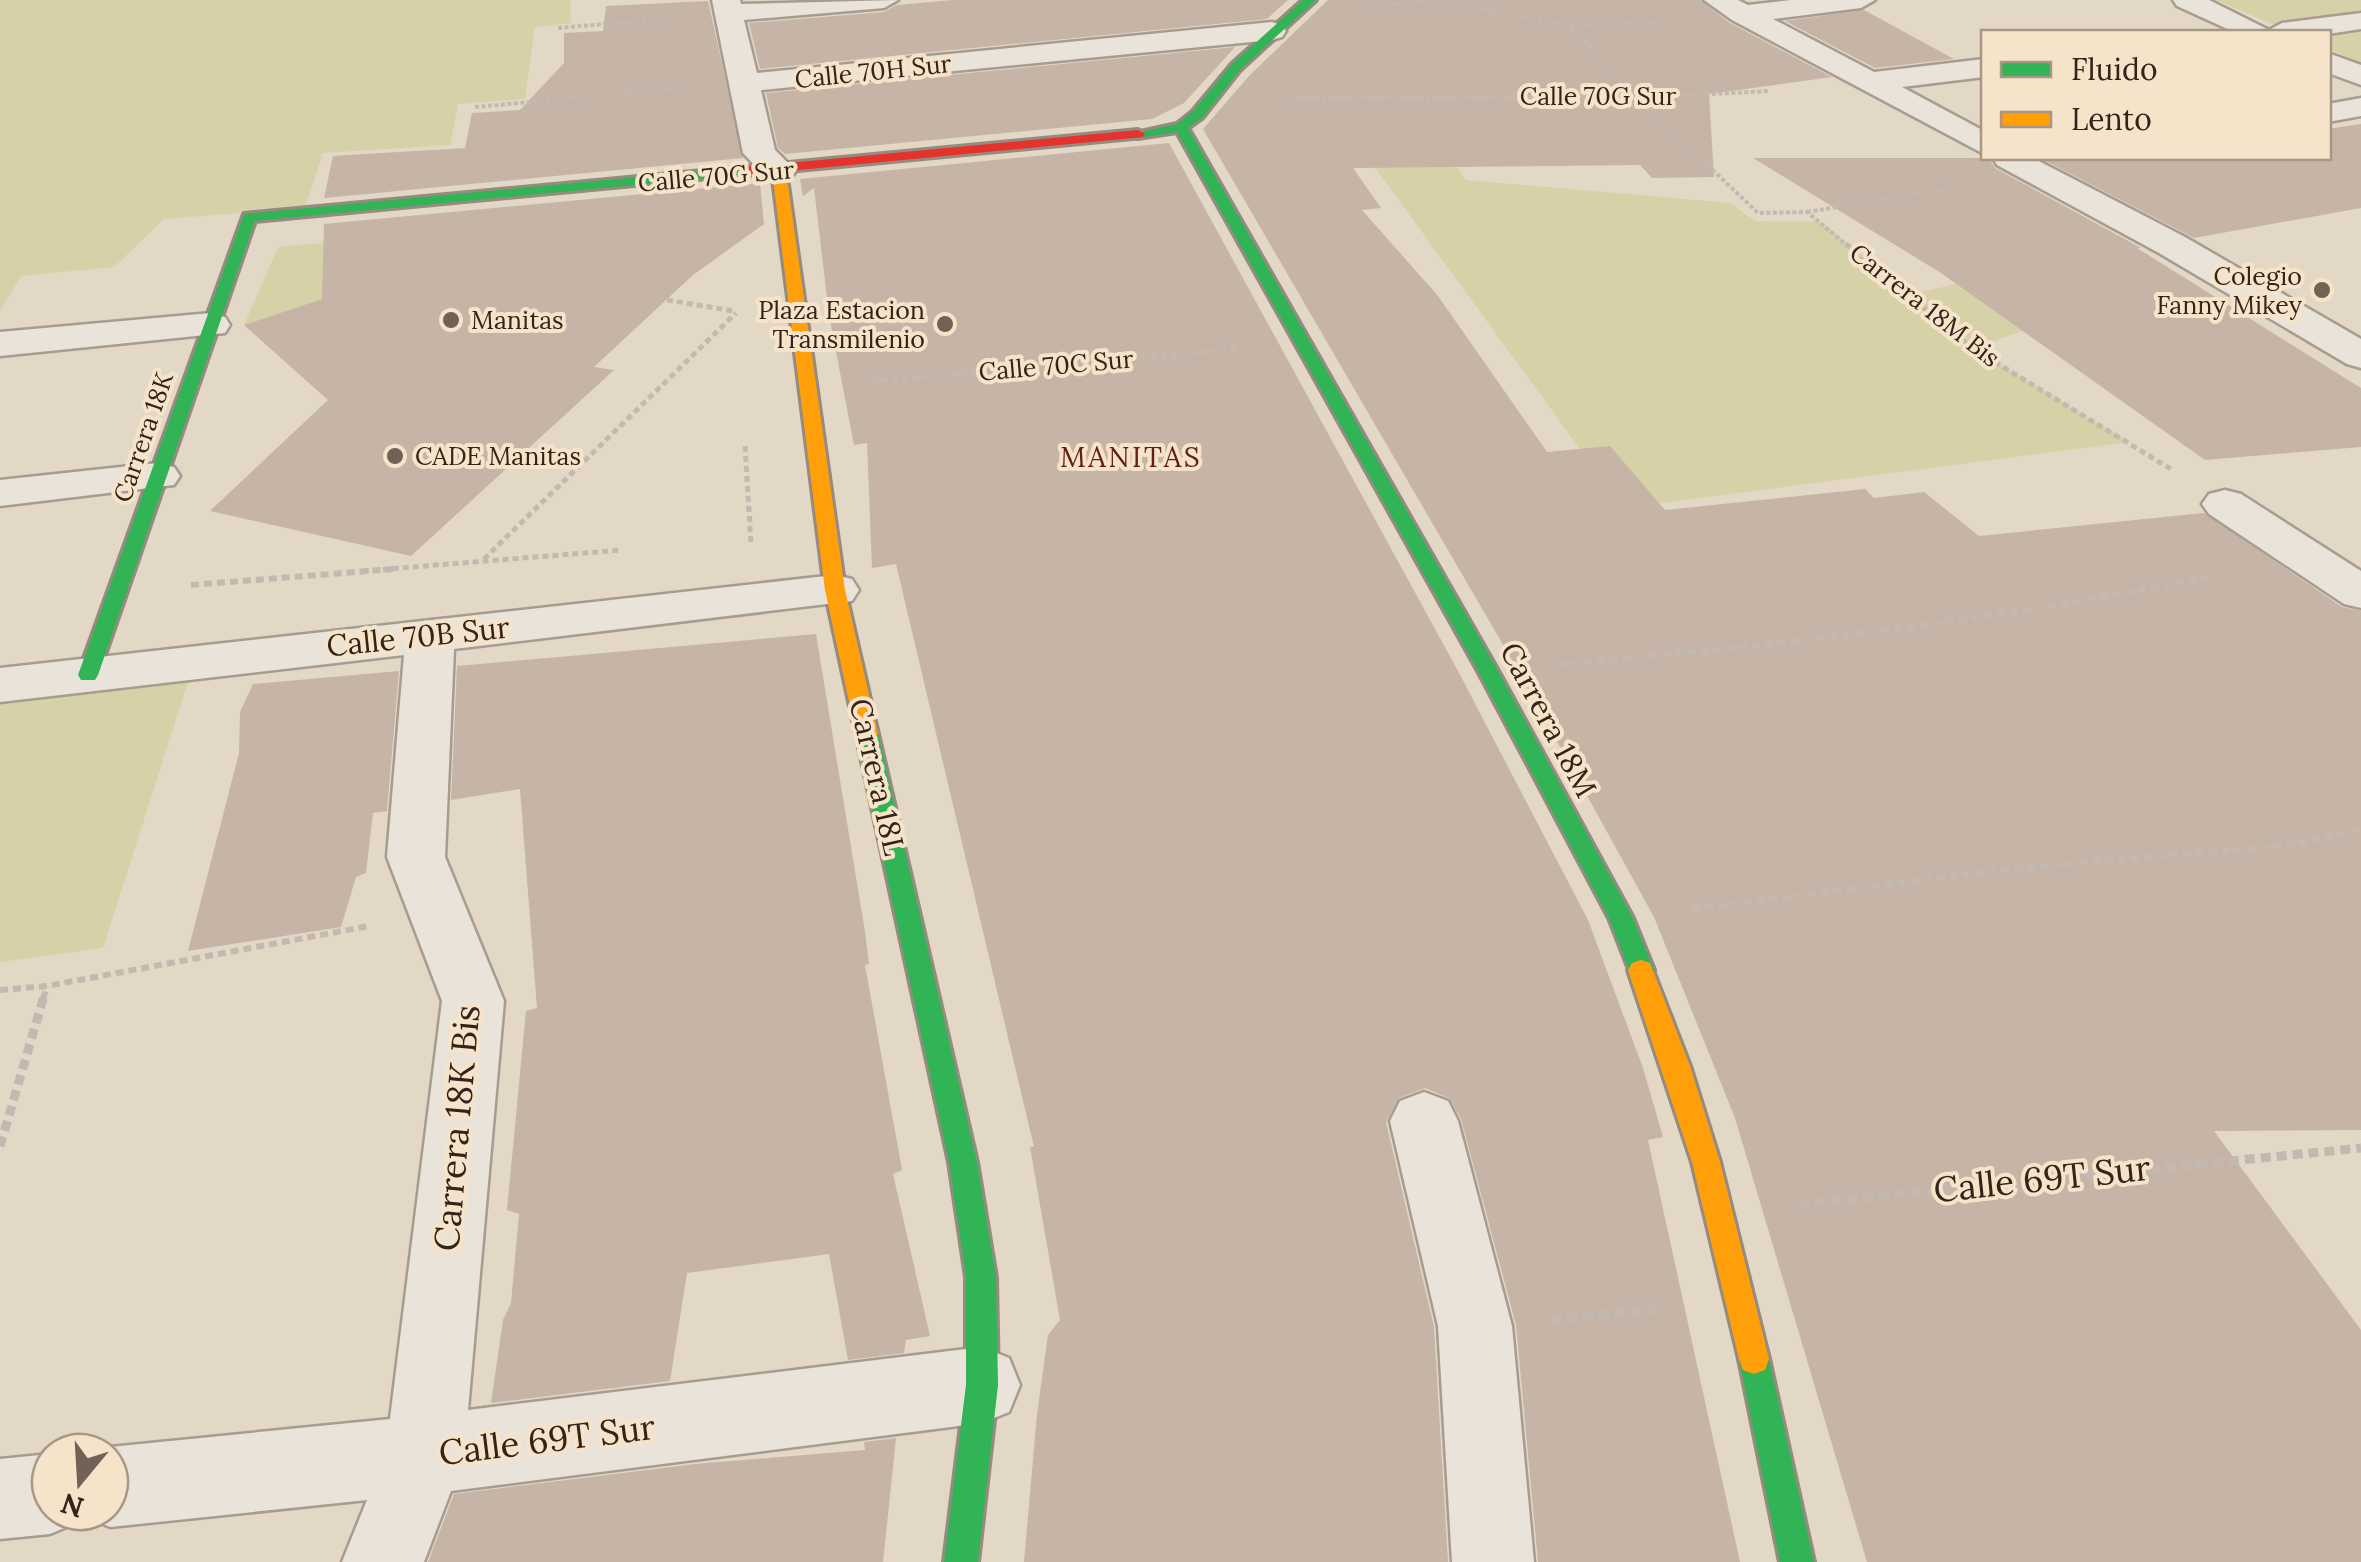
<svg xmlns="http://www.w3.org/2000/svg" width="2361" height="1562" font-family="Lora,serif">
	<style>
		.green { fill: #d7d1a7 }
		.building { fill: #c6b4a7 }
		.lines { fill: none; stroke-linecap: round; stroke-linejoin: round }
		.street-casing { stroke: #a79c90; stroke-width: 5 }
		.fast-casing { stroke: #968b80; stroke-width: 6 }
		.slow-casing { stroke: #968b80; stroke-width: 6 }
		.jam-casing { stroke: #968b80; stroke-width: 6 }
		.path-far3 { stroke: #c3b9b0; stroke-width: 4; stroke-dasharray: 4 2.5; stroke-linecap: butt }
		.path-far2 { stroke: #c3b9b0; stroke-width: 5; stroke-dasharray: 6 4; stroke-linecap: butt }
		.path-far1 { stroke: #c3b9b0; stroke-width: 6; stroke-dasharray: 8 5; stroke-linecap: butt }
		.path { stroke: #c3b9b0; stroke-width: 9; stroke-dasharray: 10 6; stroke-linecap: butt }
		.street { fill: #eae3d9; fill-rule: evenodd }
		.fast { fill: #30b455; fill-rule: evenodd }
		.slow { fill: #ff9f0a; fill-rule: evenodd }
		.jam { fill: #e5322d; fill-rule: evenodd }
		.poi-dot { fill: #716256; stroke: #f6e4ca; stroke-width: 4 }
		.labels { text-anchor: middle; stroke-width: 8; stroke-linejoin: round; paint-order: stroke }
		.far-street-label { font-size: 25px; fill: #34231a; stroke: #f6e4ca }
		.far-poi-label { font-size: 25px; fill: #34231a; stroke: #f6e4ca; text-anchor: end }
		.far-neighbourhood-label { font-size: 28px; letter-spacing: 2.5px; fill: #621e18; stroke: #f6e4ca }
		.street-label { font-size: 30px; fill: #34231a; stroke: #f6e4ca }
		.near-street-label { font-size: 35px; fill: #34231a; stroke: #f6e4ca }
	</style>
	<rect width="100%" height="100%" fill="#e3d7c6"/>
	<g class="green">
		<path d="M 0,0 L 570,0 L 571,23 L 535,27 L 525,99 L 458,104 L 450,145 L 323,153 L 305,208 L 164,219 L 114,267 L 21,276 L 0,311 Z"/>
		<path d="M 2216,0 L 2361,0 L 2361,63 L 2329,49 L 2328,32 L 2291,32 Z"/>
		<path d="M 1342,122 L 1448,153 L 1466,180 L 1730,203 L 1755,221 L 1821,222 L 1911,294 L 2011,272 L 2031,328 L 1973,348 L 2129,442 L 1623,508 Z"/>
		<path d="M 478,229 L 503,239 L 244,325 L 278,247 Z"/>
		<path d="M 194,663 L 103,948 L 0,962 L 0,685 Z"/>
	</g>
	<g class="building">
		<path d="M 953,0 L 1288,0 L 1267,19 L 760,69 L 749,23 L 884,12 L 897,5 Z"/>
		<path d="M 1328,0 L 1700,0 L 1730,23 L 1832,77 L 1709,94 L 1714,177 L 1652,178 L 1640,165 L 1353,168 L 1381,208 L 1362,210 L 1438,296 L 1547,452 L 1610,446 L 1665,510 L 1865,489 L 1874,498 L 1924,492 L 1979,536 L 2204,513 L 2342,607 L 2361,611 L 2361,1130 L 2214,1131 L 2361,1330 L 2361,1562 L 1867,1562 L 1735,1118 L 1654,917 L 1516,667 L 1203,129 L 1249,76 Z"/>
		<path d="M 708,1 L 743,158 L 324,198 L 333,156 L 465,148 L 472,113 L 520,110 L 564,63 L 564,33 L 603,31 L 606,6 Z"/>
		<path d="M 1864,10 L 1954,59 L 1875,68 L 1785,21 Z"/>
		<path d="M 1235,47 L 1184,103 L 1152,119 L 785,154 L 778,148 L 766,93 Z"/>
		<path d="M 2361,124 L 2361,208 L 2194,238 L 2040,158 L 2328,158 L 2328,129 Z"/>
		<path d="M 1169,143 L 1458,671 L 1588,920 L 1643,1068 L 1663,1137 L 1648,1140 L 1740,1562 L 1538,1562 L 1516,1325 L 1461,1119 L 1449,1098 L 1425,1088 L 1399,1098 L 1386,1122 L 1434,1327 L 1448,1562 L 1024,1562 L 1037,1414 L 1048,1335 L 1060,1320 L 1030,1147 L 1034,1147 L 896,564 L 872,568 L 867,443 L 854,445 L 829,315 L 814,188 L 803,196 L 800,179 Z"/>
		<path d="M 1753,158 L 1989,158 L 1995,168 L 2141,248 L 2137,248 L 2361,388 L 2361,447 L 2205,460 L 1941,273 Z"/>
		<path d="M 760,183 L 764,224 L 693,275 L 594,367 L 614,370 L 411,556 L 210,511 L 328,400 L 244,325 L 322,299 L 324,224 Z"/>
		<path d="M 816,634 L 865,932 L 869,964 L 865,965 L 902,1170 L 893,1174 L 930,1336 L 906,1340 L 904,1353 L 848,1360 L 829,1254 L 687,1273 L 670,1381 L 491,1403 L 503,1320 L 511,1303 L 519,1214 L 507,1210 L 526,1011 L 537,1008 L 520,789 L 451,800 L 457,666 Z"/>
		<path d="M 399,671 L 387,811 L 373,813 L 366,873 L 356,877 L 341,927 L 188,951 L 239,753 L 240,712 L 253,684 Z"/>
		<path d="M 896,1438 L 883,1562 L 428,1562 L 454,1494 L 695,1464 L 865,1450 L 864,1442 Z"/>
	</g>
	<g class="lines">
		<g class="street-casing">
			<g id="street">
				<path d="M 712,0 L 740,0 L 741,4 L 898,0 L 884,8 L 744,20 L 757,73 L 1272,22 L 1282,25 L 1286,31 L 1282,37 L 1272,40 L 761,90 L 775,150 L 796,171 L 791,178 L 767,178 L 743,153 Z"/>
				<path d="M 1704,0 L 1738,0 L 1748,5 L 1791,0 L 1875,0 L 1861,8 L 1773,19 L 1874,72 L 1984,59 L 1984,77 L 1902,87 L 1984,131 L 1984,154 L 1732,20 Z"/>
				<path d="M 2173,0 L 2209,0 L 2269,30 L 2282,23 L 2361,13 L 2361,29 L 2328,34 L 2234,32 L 2177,6 Z"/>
				<path d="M 2328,53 L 2361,65 L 2361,85 L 2328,73 Z"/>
				<path d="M 2361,98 L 2361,116 L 2328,122 L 2328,104 Z"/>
				<path d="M 1993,158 L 2033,158 L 2185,237 L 2361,339 L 2361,368 L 2347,364 L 2159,253 L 1997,165 Z"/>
				<path d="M 211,313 L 225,317 L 230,325 L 225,333 L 0,356 L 0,332 Z"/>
				<path d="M 158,463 L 174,467 L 180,476 L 174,485 L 0,506 L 0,480 Z"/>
				<path d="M 2225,490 L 2241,494 L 2361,571 L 2361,608 L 2344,604 L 2209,514 L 2202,504 L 2209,494 Z"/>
				<path d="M 835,575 L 852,579 L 859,590 L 852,601 L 454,649 L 445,857 L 504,1001 L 468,1410 L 982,1347 L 1009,1358 L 1020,1385 L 1009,1412 L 982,1423 L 451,1491 L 424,1562 L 342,1562 L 367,1500 L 110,1527 L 82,1515 L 78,1522 L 50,1534 L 0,1539 L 0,1459 L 50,1454 L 50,1512 L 110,1512 L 110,1452 L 98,1452 L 110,1447 L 390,1419 L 442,1001 L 387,857 L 404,655 L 0,702 L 0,668 Z"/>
				<path d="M 1424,1092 L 1448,1101 L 1458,1121 L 1512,1326 L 1534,1562 L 1452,1562 L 1438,1326 L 1390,1121 L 1400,1101 Z"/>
			</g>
		</g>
		<g class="fast-casing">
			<g id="fast">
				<path d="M 1303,0 L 1316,0 L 1240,70 L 1203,117 L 1188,128 L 1497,669 L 1633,918 L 1654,970 L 1650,977 L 1641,980 L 1632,977 L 1609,918 L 1477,669 L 1177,132 L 1138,138 L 1131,134 L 1177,124 L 1193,111 L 1232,64 Z"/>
				<path d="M 745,167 L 752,171 L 750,174 L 255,221 L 98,675 L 95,680 L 81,680 L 78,675 L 244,214 Z"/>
				<path d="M 867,727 L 878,734 L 977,1162 L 996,1277 L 998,1385 L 978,1562 L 944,1562 L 966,1385 L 966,1277 L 949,1162 L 856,734 Z"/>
				<path d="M 1754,1344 L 1765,1348 L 1769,1359 L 1814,1562 L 1780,1562 L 1739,1359 L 1743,1348 Z"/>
			</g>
		</g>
		<g class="slow-casing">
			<g id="slow">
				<path d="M 779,167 L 786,171 L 845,590 L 878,734 L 867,741 L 856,734 L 825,590 L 772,171 Z"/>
				<path d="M 1641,960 L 1650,963 L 1690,1066 L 1720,1162 L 1769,1359 L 1765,1370 L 1754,1374 L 1743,1370 L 1739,1359 L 1692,1162 L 1628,970 L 1632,963 Z"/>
			</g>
		</g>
		<g class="jam-casing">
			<path id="jam" d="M 1138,130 L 1145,134 L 1143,137 L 745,175 L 738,171 L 745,167 Z"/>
		</g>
		<g class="path-far3">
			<path d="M 1364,7 L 1418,2 L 1458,5 L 1571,26 L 1674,21"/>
			<path d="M 1571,26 L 1637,98 L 1758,213 L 1807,212 L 1849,247"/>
			<path d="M 558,28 L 673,18"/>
			<path d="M 1283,98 L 1637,98 L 1770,91"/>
			<path d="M 475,107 L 688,88"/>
			<path d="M 1807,212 L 1950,188"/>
		</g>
		<g class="path-far2">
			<path d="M 1846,244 L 1972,348 L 2174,471"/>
			<path d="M 667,300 L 734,311"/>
			<path d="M 872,381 L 1238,349"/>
			<path d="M 745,446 L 751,543"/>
			<path d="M 484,559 L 736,313"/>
			<path d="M 363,571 L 622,550"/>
		</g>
		<g class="path-far1">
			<path d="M 191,585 L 394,569"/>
			<path d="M 1558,664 C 1780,646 2000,619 2219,575"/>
			<path d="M 1692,909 L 1998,870 L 2290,845 L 2361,829"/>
			<path d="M 0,990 L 47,986 L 369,926"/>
			<path d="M 43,999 L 47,986"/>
		</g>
		<g class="path">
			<path d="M 0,1146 L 44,996"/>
			<path d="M 1799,1204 L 2361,1148"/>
			<path d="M 1551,1319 L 1663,1309"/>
		</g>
		<use href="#street" class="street"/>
		<use href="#fast" class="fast"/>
		<use href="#slow" class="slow"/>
		<use href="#jam" class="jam"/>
	</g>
	<g class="poi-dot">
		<circle cx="2322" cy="290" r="10"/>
		<circle cx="451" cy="320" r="10"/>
		<circle cx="945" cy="324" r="10"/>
		<circle cx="395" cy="456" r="10"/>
	</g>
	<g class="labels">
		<g class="far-street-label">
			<text transform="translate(873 71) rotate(-6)" y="9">Calle 70H Sur</text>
			<text x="1598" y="105">Calle 70G Sur</text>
			<text transform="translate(716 176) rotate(-5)" y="9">Calle 70G Sur</text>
			<text transform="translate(1925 305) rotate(38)" y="9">Carrera 18M Bis</text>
			<text transform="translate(1056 365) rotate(-5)" y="9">Calle 70C Sur</text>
			<text transform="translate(143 437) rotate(-71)" y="9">Carrera 18K</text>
		</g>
		<g class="far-poi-label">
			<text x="2302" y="285">Colegio<tspan x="2302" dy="29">Fanny Mikey</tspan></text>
			<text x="925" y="319">Plaza Estacion<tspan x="925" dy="29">Transmilenio</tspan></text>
			<text x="471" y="329" text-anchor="start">Manitas</text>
			<text x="415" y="465" text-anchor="start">CADE Manitas</text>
		</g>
		<g class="far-neighbourhood-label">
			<text x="1131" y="467">MANITAS</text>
		</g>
		<g class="street-label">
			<text transform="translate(418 637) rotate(-6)" y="10">Calle 70B Sur</text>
			<text transform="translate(1548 720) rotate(62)" y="10">Carrera 18M</text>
			<text transform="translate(877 777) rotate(77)" y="10">Carrera 18L</text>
		</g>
		<g class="near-street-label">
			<text transform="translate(457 1128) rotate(-85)" y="12">Carrera 18K Bis</text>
			<text transform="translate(2042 1179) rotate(-6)" y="12">Calle 69T Sur</text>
			<text transform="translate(547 1440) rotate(-7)" y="12">Calle 69T Sur</text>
		</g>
	</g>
	<rect x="1981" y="30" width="350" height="130" fill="#f6e4ca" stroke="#a89784" stroke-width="2.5"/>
	<rect x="2001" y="62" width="50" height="15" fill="#30b455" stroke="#a89784" stroke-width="2.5"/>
	<text x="2071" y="80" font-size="30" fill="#34231a">Fluido</text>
	<rect x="2001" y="112" width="50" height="15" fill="#ff9f0a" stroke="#a89784" stroke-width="2.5"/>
	<text x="2071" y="130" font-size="30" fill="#34231a">Lento</text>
	<g transform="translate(80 1482) rotate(198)"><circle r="48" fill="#f6e4ca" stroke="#a89784" stroke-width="2.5"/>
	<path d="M0-8L18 38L0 25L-18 38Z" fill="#716256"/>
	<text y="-15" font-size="28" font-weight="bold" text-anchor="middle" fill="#34231a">N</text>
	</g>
</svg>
